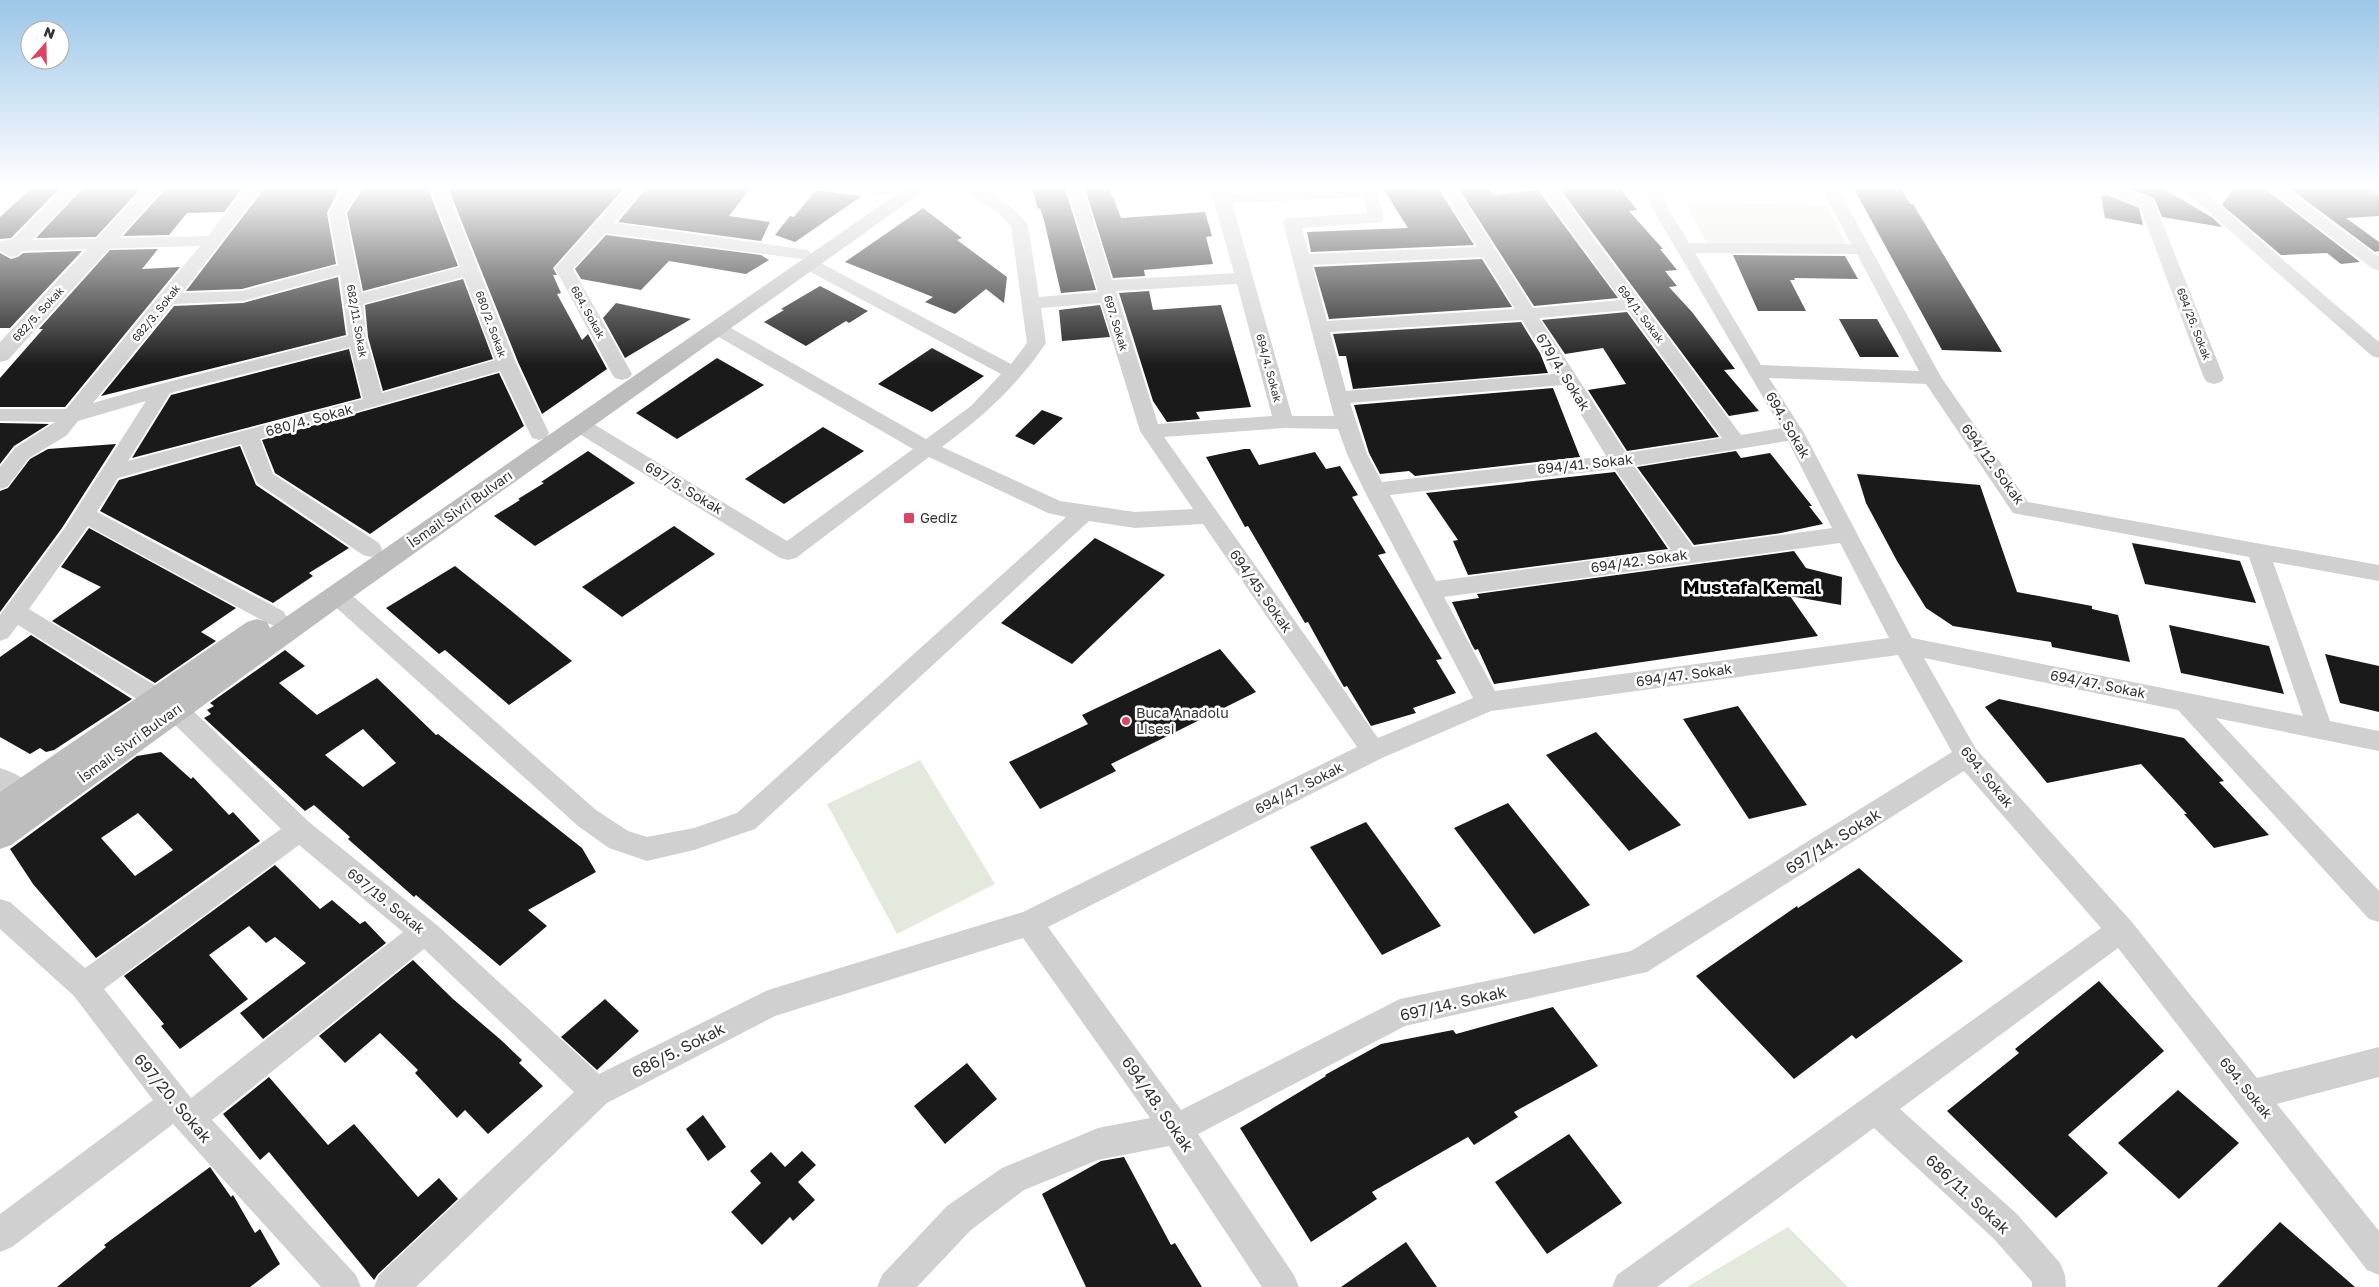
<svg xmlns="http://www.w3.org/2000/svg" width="2379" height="1287" font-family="'Golos Text',sans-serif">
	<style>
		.green { fill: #e4e9dd }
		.building { fill: #1a1a1a; fill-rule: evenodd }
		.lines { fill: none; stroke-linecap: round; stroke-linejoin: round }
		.minor { fill: #d0d0d0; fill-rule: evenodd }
		.tertiary { fill: #d0d0d0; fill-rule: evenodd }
		.secondary { fill: #bdbdbd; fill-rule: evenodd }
		.poi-dot { fill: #d94562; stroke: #fff; stroke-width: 2 }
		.labels { text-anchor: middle; stroke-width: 5; stroke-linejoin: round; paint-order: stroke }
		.far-street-label { font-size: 11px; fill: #333; stroke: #fff }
		.street-label { font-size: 14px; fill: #333; stroke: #fff }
		.poi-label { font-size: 14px; fill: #333; stroke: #fff; text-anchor: start }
		.near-street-label { font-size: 16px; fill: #333; stroke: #fff }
		.district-label { font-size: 19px; font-weight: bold; fill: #000; stroke: #fff }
	</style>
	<rect width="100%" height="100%" fill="#fff"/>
	<g class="green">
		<path d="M 1686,203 L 1827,205 L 1847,246 L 1708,245 Z"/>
		<path d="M 920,760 L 995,884 L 897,934 L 827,804 Z"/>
		<path d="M 1788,1227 L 1848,1287 L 1687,1287 Z"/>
	</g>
	<g class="building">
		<path d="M 86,185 L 144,185 L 96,237 L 36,238 Z"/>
		<path d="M 169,185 L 245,185 L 224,212 L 187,213 L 169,235 L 123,236 Z"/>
		<path d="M 267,185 L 341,185 L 327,213 L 336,264 L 242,289 L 186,291 Z"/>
		<path d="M 394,185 L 431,185 L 429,191 L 458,266 L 363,291 L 347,213 L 362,189 Z"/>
		<path d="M 451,185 L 627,185 L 553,268 L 557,275 L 553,275 L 561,293 L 557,294 L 582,340 L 588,334 L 607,369 L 542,414 L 518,362 L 449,190 Z"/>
		<path d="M 649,185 L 753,185 L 729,216 L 770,222 L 761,241 L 618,222 Z"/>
		<path d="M 1031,185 L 1064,185 L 1096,290 L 1061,293 L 1044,220 L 1040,208 L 1038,209 Z"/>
		<path d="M 1084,185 L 1108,185 L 1121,218 L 1205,212 L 1212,236 L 1206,237 L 1213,264 L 1144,270 L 1145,276 L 1113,278 Z"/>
		<path d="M 1381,185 L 1416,185 L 1420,190 L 1438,188 L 1474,245 L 1311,252 L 1307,232 L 1408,228 Z"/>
		<path d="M 1486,185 L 1493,195 L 1538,190 L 1618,298 L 1534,306 L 1457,186 Z"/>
		<path d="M 1557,185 L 1617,185 L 1637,210 L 1629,211 L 1663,249 L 1660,249 L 1677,270 L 1665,271 L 1677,286 L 1669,287 L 1692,312 L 1735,369 L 1724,370 L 1759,411 L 1729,416 Z"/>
		<path d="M 1852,185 L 1899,185 L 1910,204 L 1913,204 L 2002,352 L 1942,350 Z"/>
		<path d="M 2145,185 L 2157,185 L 2213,218 L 2222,227 L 2162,217 L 2154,198 L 2131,189 Z"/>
		<path d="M 2236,185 L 2260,185 L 2360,262 L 2341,264 L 2327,253 L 2281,255 L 2222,205 Z"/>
		<path d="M 2285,185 L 2365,185 L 2379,196 L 2379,216 L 2346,218 L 2379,242 L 2379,251 L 2375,252 Z"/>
		<path d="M 34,186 L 62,186 L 11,238 L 0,239 L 0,217 Z"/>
		<path d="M 816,190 L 862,196 L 795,242 L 775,235 L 790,216 L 794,217 Z"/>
		<path d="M 2107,195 L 2139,208 L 2143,225 L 2105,218 L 2101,196 Z"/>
		<path d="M 923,208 L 962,238 L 957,240 L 1007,277 L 1004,303 L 986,289 L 955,314 L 925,302 L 933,297 L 845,262 Z"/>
		<path d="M 606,235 L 761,255 L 769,260 L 746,274 L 669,261 L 641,290 L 581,279 L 575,269 Z"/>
		<path d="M 158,249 L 142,269 L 180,267 L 65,407 L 0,407 L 0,378 L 43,329 L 39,329 L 110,250 Z"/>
		<path d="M 82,251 L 10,328 L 0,328 L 0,253 L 11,259 L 18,257 L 23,253 Z"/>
		<path d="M 1733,255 L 1845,256 L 1858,279 L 1794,278 L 1795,280 L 1790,280 L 1806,311 L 1758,311 Z"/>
		<path d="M 1482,259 L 1512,307 L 1329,319 L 1314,267 Z"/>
		<path d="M 338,277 L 346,335 L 101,396 L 174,306 L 243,303 Z"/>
		<path d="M 463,279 L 493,359 L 383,391 L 368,337 L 365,305 Z"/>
		<path d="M 820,286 L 868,311 L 849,323 L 846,321 L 806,346 L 764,322 L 784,310 L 781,309 Z"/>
		<path d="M 1149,291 L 1153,310 L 1221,305 L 1251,407 L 1196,412 L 1200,419 L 1167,422 L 1153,401 L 1119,293 Z"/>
		<path d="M 616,303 L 691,319 L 625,358 L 603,318 Z"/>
		<path d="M 1100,305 L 1110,337 L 1062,341 L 1059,310 Z"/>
		<path d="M 1627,312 L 1719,437 L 1627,451 L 1588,390 L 1626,384 L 1603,348 L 1565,354 L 1542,320 Z"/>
		<path d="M 1839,319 L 1877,319 L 1899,357 L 1860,357 Z"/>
		<path d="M 1521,322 L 1540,353 L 1548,373 L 1353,389 L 1346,356 L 1339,356 L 1333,334 Z"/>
		<path d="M 932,348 L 984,376 L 932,412 L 878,384 Z"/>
		<path d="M 349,349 L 361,398 L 132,458 L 171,395 Z"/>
		<path d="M 717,358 L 764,385 L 677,439 L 636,413 Z"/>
		<path d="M 499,373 L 524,426 L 370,534 L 275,473 L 262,440 Z"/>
		<path d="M 1553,388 L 1580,457 L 1415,476 L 1409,471 L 1380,474 L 1369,453 L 1354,405 Z"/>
		<path d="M 1042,410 L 1063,418 L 1034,445 L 1015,436 Z"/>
		<path d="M 0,423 L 49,424 L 14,446 L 0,464 Z"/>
		<path d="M 823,427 L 864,451 L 784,504 L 745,479 Z"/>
		<path d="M 116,444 L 62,528 L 0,612 L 0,491 L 8,488 L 30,459 L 48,449 Z"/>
		<path d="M 240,446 L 256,485 L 349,548 L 309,573 L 313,576 L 273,603 L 100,511 L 119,480 Z"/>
		<path d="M 1244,449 L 1250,449 L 1259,465 L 1315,452 L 1326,469 L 1340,466 L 1358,495 L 1352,497 L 1386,553 L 1378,555 L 1442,659 L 1436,660 L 1456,693 L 1413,708 L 1416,713 L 1371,726 L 1347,686 L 1344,687 L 1341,682 L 1308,622 L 1305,623 L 1248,526 L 1245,527 L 1206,457 Z"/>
		<path d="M 588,451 L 635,483 L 535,546 L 494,516 L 520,500 L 518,499 L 544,483 L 541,482 Z"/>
		<path d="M 1736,451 L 1741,458 L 1770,453 L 1812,506 L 1809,506 L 1823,524 L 1781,533 L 1694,545 L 1637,467 Z"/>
		<path d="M 1615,472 L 1668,549 L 1468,575 L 1453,541 L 1458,540 L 1426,493 Z"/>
		<path d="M 1857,474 L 1980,485 L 2017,592 L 2092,606 L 2092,609 L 2118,615 L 2130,662 L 2052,647 L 2051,642 L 1953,626 L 1926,608 L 1897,561 L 1866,503 Z"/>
		<path d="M 674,526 L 715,554 L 622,617 L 582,587 Z"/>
		<path d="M 89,528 L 236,608 L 201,632 L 216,641 L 155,683 L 52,621 L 101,587 L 61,567 Z"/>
		<path d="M 1095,538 L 1165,575 L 1072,664 L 1001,623 Z"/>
		<path d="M 2132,543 L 2240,561 L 2256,603 L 2145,584 Z"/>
		<path d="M 1794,551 L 1806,568 L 1842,577 L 1841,605 L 1790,596 L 1818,636 L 1494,684 L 1478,649 L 1475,650 L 1472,645 L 1452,602 L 1479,598 L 1477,594 Z"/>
		<path d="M 455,566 L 509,609 L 572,661 L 509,705 L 445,650 L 439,654 L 386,608 Z"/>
		<path d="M 2169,625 L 2269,646 L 2284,694 L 2181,673 Z"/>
		<path d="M 31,635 L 132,699 L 54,750 L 46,752 L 40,748 L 30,754 L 0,737 L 0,657 Z"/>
		<path d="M 1220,649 L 1256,692 L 1111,764 L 1116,771 L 1040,809 L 1009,762 L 1088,724 L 1082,715 Z"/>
		<path d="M 285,650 L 305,666 L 279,683 L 317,715 L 377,678 L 436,735 L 438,734 L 582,848 L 596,872 L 528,910 L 547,926 L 500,966 L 416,895 L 414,897 L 348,839 L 350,837 L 314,805 L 305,811 L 204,718 L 211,714 L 207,710 L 214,706 L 210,703 ZM 363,729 L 396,763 L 363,787 L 325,755 Z"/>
		<path d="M 2325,654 L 2379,666 L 2379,712 L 2340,703 Z"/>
		<path d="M 1999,699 L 2184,738 L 2224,781 L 2219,782 L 2269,835 L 2214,848 L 2184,814 L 2187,814 L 2141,764 L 2047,783 L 1985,707 Z"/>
		<path d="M 1738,706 L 1807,805 L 1749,819 L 1683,719 Z"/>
		<path d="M 1596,732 L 1681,825 L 1629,851 L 1546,755 Z"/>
		<path d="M 161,752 L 191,779 L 193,777 L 229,815 L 233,812 L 260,841 L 96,958 L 33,884 L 10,849 L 137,756 ZM 138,813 L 173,850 L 135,876 L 101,838 Z"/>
		<path d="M 1508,803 L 1590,905 L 1534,934 L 1454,828 Z"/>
		<path d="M 1366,822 L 1441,926 L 1382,955 L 1310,847 Z"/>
		<path d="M 275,865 L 320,909 L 332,900 L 360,924 L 365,921 L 386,943 L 263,1039 L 240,1013 L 306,963 L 275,937 L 266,943 L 249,926 L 209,955 L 248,999 L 180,1049 L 161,1026 L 164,1024 L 124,976 Z"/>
		<path d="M 1859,868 L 1963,961 L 1856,1039 L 1852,1035 L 1794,1079 L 1696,976 L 1797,906 L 1798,908 Z"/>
		<path d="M 413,960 L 453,999 L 501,1040 L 522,1060 L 519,1063 L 543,1086 L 488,1134 L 465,1110 L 457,1118 L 415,1073 L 418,1070 L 380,1033 L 345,1063 L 319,1036 Z"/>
		<path d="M 2099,981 L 2164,1051 L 2068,1135 L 2108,1173 L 2056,1218 L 1947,1111 L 2019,1053 L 2015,1049 Z"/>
		<path d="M 605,999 L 639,1031 L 597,1070 L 561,1037 Z"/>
		<path d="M 1553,1007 L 1598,1066 L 1514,1112 L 1518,1117 L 1474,1145 L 1468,1137 L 1372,1192 L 1377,1199 L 1311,1242 L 1240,1128 L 1326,1076 L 1325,1075 L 1381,1044 L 1453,1030 L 1456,1034 Z"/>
		<path d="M 967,1063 L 997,1099 L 945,1144 L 914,1106 Z"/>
		<path d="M 269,1077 L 328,1145 L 354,1124 L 418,1197 L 439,1178 L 458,1199 L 378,1274 L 374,1280 L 269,1152 L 260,1160 L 223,1114 Z"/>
		<path d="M 2178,1090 L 2239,1143 L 2179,1199 L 2118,1143 Z"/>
		<path d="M 703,1115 L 726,1147 L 708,1161 L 686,1129 Z"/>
		<path d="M 1569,1134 L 1622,1203 L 1547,1254 L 1495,1182 Z"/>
		<path d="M 802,1151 L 816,1165 L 798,1182 L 815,1200 L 793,1221 L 790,1217 L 762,1245 L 731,1212 L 761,1183 L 750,1171 L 771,1152 L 785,1167 Z"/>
		<path d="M 1124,1157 L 1171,1245 L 1175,1243 L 1202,1287 L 1086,1287 L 1042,1194 L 1101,1161 Z"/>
		<path d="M 210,1167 L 231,1197 L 233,1195 L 255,1233 L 260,1229 L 280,1264 L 250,1287 L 57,1287 L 106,1247 L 104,1245 Z"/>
		<path d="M 2280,1222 L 2355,1287 L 2217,1287 Z"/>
		<path d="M 1406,1242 L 1437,1287 L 1341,1287 Z"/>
	</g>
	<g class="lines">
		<g class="minor">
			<path d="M 66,185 L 84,185 L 32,240 L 208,236 L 248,185 L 265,185 L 182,293 L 242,291 L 338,265 L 329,213 L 346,185 L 362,185 L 345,213 L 362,293 L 460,267 L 431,190 L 433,185 L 449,185 L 447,190 L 516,363 L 549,433 L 546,438 L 539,440 L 532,438 L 500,371 L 260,439 L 273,474 L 379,543 L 382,549 L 379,555 L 371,557 L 363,555 L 257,483 L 241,444 L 118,478 L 97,512 L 283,611 L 287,617 L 283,623 L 275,626 L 267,623 L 88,526 L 29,609 L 166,692 L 169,699 L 166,706 L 157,709 L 148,706 L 18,625 L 8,638 L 0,641 L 0,615 L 64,529 L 146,401 L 78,421 L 66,436 L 29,458 L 7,487 L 0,489 L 0,467 L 15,448 L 55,422 L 0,421 L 0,409 L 66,409 L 200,246 L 22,251 L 17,256 L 11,257 L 0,251 L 0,241 L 12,240 ZM 340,275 L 348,336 L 156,385 L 93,403 L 173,304 L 243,301 ZM 464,277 L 495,360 L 382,393 L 366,337 L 363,304 ZM 350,347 L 363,399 L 128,461 L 170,393 Z"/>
			<path d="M 630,185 L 647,185 L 614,223 L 802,249 L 808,250 L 811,254 L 808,258 L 802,259 L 605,233 L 573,269 L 632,374 L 629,378 L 622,380 L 615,378 L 612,374 L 555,268 Z"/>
			<path d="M 831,185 L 892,185 L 899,190 L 897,193 L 891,195 L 839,190 Z"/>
			<path d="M 958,185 C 964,185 972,184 978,185 C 994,190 1018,212 1028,225 L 1039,297 L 1098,292 L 1066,185 L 1082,185 L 1112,280 L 1234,273 L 1213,199 L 1211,185 L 1227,185 L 1230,194 L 1376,188 L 1384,218 L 1382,222 L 1302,228 L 1309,254 L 1477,247 L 1438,185 L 1454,185 L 1533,308 L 1621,300 L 1537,185 L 1554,185 L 1741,435 L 1781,428 L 1651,206 L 1644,185 L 1660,185 L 1667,206 L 1689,243 L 1851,244 L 1820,185 L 1836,185 L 1941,377 L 2028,502 L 2379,565 L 2379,581 L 2273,562 L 2330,721 L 2379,731 L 2379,751 L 2216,718 L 2379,891 L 2379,922 L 2369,919 L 2178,710 L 1924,658 L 1976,749 L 2131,921 L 2257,1078 L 2379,1047 L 2379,1077 L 2277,1104 L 2379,1231 L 2379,1275 L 2367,1270 L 2118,948 L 1900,1109 L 2017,1214 L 2060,1263 L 2065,1275 L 2066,1287 L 2032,1287 L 2032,1282 L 1993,1238 L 1874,1128 L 1657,1287 L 1612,1287 L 1617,1275 L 2101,928 L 1964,771 L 1647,972 L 1405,1026 L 1198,1134 L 1294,1275 L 1299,1287 L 1262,1287 L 1169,1146 L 1098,1160 L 1024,1190 L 971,1230 L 917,1287 L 877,1287 L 882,1275 L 947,1206 L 1002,1168 L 1098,1128 L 1150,1118 L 1023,938 L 775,1016 L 607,1103 L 416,1287 L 374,1287 L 379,1275 L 574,1092 L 424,949 L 212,1120 L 356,1275 L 361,1287 L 321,1287 L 173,1124 L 12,1247 L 0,1252 L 0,1214 L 153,1100 L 74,996 L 0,929 L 0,899 L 10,902 L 85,968 L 281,829 L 167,717 L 164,710 L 167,703 L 176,700 L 185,703 L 309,822 L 438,926 L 599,1074 L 768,990 L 1023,912 L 1357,747 L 1203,524 L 1135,528 L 1089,521 L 755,829 L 694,850 L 647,861 L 609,848 L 578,826 L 329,601 L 326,595 L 329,589 L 337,587 L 345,589 L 596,810 L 628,831 L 647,837 L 694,828 L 737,813 L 1066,517 L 1048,513 L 929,457 L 796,558 L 788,560 L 780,558 L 573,430 L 570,425 L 573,420 L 580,418 L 587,420 L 787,541 L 913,449 L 710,332 L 708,328 L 710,324 L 724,324 L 926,439 L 971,406 L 1001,374 L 803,268 L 800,264 L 803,260 L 815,260 L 1011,364 L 1027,343 L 1011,226 L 997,212 ZM 1363,197 L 1367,213 L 1292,218 L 1286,219 L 1283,223 L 1334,416 L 1292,416 L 1232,203 ZM 1695,253 L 1857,254 L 1919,371 L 1761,365 ZM 1483,257 L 1515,309 L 1327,321 L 1312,265 ZM 1237,284 L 1272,416 L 1158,424 L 1116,291 ZM 1101,303 L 1140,431 L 1193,509 L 1135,512 L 1060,501 L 942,447 C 984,416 1017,386 1046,343 L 1041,308 ZM 1628,310 L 1722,438 L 1626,453 L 1539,318 ZM 1522,320 L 1555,374 L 1346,391 L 1330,332 ZM 1769,378 L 1926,384 L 2013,513 L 2249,557 L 2303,716 L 1912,638 L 1804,433 ZM 1563,385 L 1606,456 L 1382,482 L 1367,454 L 1350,403 ZM 1284,428 L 1338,429 L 1347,454 L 1364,490 L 1473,698 L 1378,738 L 1164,437 ZM 1788,441 L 1832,528 L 1693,547 L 1634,466 ZM 1615,469 L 1671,550 L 1436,581 L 1390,495 ZM 1840,543 L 1889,638 L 1495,691 L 1444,597 ZM 1898,655 L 1952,752 L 1631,951 L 1400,999 L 1181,1110 L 1048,927 L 1382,758 L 1491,711 ZM 299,845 L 403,932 L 191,1098 L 104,989 Z"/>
			<path d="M 2094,185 L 2117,185 L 2153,200 L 2155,204 L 2224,378 L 2221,382 L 2214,384 L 2207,382 L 2204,378 L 2140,207 L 2096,188 Z"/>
			<path d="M 2178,185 L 2196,185 L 2379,342 L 2379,358 L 2372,356 Z"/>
			<path d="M 2262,185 L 2281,185 L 2379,257 L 2379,270 L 2373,269 Z"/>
			<path d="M 2369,185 L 2379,185 L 2379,192 L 2373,190 Z"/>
		</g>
		<g class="tertiary">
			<path d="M 147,185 L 167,185 L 8,360 L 0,362 L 0,342 Z"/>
			<path d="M 0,768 C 14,772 28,779 35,793 L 31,802 L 20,806 L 0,796 Z"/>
		</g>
		<path class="secondary" d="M 910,185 L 932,185 L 346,602 L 11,845 L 0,849 L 0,792 L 247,622 L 257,619 L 267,622 L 270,628 Z"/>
	</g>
	<linearGradient id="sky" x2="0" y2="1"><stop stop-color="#9cc6e8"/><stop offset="0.51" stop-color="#fff"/><stop offset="1" stop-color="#fff" stop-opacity="0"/></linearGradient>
	<rect width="2379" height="366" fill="url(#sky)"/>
	<g class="poi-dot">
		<rect x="903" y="512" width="12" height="12" rx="2.5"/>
		<circle cx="1126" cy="721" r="5"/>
	</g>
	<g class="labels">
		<g class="far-street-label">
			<text transform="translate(588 312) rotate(61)" y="4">684. Sokak</text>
			<text transform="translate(156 313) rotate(-51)" y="4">682/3. Sokak</text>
			<text transform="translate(38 314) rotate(-47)" y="4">682/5. Sokak</text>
			<text transform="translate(1641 314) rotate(53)" y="4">694/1. Sokak</text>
			<text transform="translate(357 321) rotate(80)" y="4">682/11. Sokak</text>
			<text transform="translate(1116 323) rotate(73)" y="4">697. Sokak</text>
			<text transform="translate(491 324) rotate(70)" y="4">680/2. Sokak</text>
			<text transform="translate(2194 324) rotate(69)" y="4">694/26. Sokak</text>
			<text transform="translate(1269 368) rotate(75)" y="4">694/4. Sokak</text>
		</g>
		<g class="street-label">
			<text transform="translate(1563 372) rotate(58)" y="5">679/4. Sokak</text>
			<text transform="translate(309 420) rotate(-15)" y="5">680/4. Sokak</text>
			<text transform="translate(1788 425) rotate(60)" y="5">694. Sokak</text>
			<text transform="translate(1585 464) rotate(-6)" y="5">694/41. Sokak</text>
			<text transform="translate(1993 464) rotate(54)" y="5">694/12. Sokak</text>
			<text transform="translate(684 488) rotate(31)" y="5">697/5. Sokak</text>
			<text transform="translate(460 509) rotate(-35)" y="5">İsmail Sivri Bulvarı</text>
			<text transform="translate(1639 561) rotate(-8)" y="5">694/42. Sokak</text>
			<text transform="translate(1261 591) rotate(55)" y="5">694/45. Sokak</text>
			<text transform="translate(1684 675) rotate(-8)" y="5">694/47. Sokak</text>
			<text transform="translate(2098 684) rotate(11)" y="5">694/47. Sokak</text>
			<text transform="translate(130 743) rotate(-36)" y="5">İsmail Sivri Bulvarı</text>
			<text transform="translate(1987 777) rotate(51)" y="5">694. Sokak</text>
			<text transform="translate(1299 788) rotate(-27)" y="5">694/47. Sokak</text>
			<text transform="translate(386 901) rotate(39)" y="5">697/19. Sokak</text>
			<text transform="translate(2246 1088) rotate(51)" y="5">694. Sokak</text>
		</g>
		<g class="poi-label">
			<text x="920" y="523">Gediz</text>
			<text x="1136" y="718">Buca Anadolu<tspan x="1136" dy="16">Lisesi</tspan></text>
		</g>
		<g class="near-street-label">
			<text transform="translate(1833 841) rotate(-32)" y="6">697/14. Sokak</text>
			<text transform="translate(1453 1003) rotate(-13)" y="6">697/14. Sokak</text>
			<text transform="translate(678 1050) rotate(-27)" y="6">686/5. Sokak</text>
			<text transform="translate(173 1098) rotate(50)" y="6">697/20. Sokak</text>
			<text transform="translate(1158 1104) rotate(55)" y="6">694/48. Sokak</text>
			<text transform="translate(1968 1194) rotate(43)" y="6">686/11. Sokak</text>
		</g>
		<g class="district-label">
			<text x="1752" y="594">Mustafa Kemal</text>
		</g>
	</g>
	<g transform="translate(45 45) rotate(20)"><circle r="24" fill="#ffffff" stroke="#adadad"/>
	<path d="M0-4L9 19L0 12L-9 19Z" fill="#d94562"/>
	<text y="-8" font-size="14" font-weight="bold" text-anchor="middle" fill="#333333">N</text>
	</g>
</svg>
